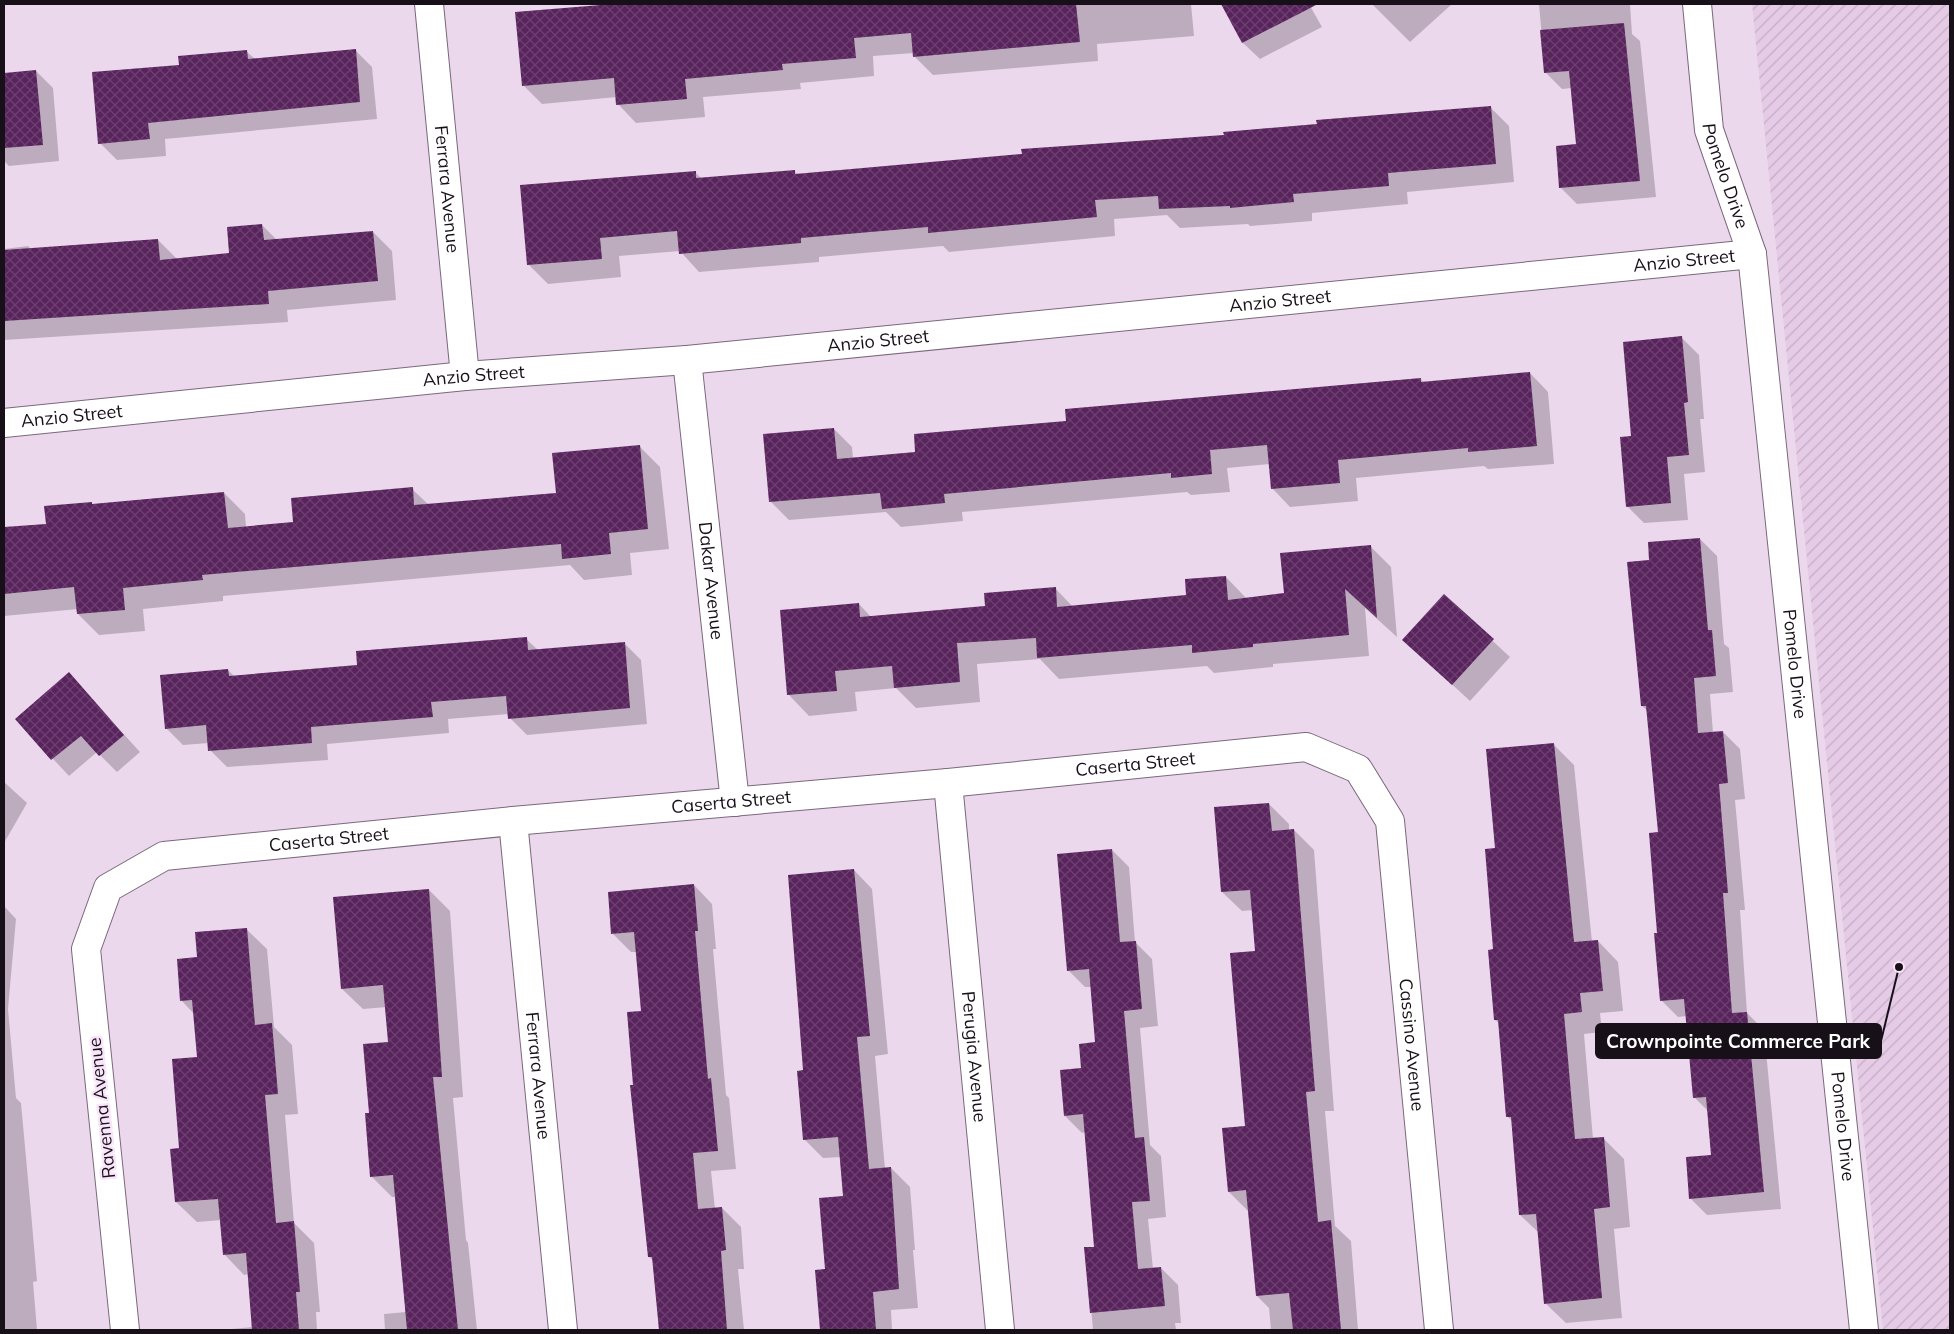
<svg xmlns="http://www.w3.org/2000/svg" width="1954" height="1334" font-family="Mulish,sans-serif">
	<style>
		.industrial { fill: url(#industrial-furrows) }
		.shadow { fill: #0003 }
		.building { fill: url(#building-cross-hatch) }
		.lines { fill: none; stroke-linecap: round; stroke-linejoin: round }
		.minor-casing { stroke: #7a687b; stroke-width: 30 }
		.minor { stroke: #fff; stroke-width: 28 }
		.labels { text-anchor: middle; stroke-width: 5; stroke-linejoin: round; paint-order: stroke }
		.street-label { font-size: 18px; fill: #171018; stroke: #f9e5fa }
		.leader { fill: none; stroke: #171018; stroke-width: 2 }
		.callout-dot { fill: #171018; stroke: #f9e5fa; stroke-width: 2 }
		.callout { fill: #171018; stroke: #171018; stroke-width: 2 }
		.callout-label { font-size: 19px; text-anchor: middle; font-weight: bold; fill: #fff }
	</style>
	<defs>
		<pattern id="industrial-furrows" width="10" height="10" patternUnits="userSpaceOnUse" patternTransform="scale(1.25)"><rect width="10" height="10" fill="#e5cbe6"/><path d="M-1 1l2-2M0 10L10 0M9 11l2-2" fill="none" stroke="#c4adc5"/></pattern>
		<pattern id="building-cross-hatch" width="8" height="8" patternUnits="userSpaceOnUse" patternTransform="scale(1.25)"><rect width="8" height="8" fill="#59235d"/><path d="M0 0l8 8M0 8l8-8" fill="none" stroke="#6c4170"/></pattern>
	</defs>
	<rect width="100%" height="100%" fill="#ecd8ed"/>
	<path class="industrial" d="M 1752,4 L 1950,4 L 1950,1330 L 1883,1330 Z"/>
	<g class="shadow">
		<path d="M 610,4 L 1191,4 L 1194,36 L 1097,44 L 1098,61 L 933,75 L 914,56 L 914,53 L 873,56 L 874,76 L 800,83 L 801,89 L 703,97 L 705,117 L 636,123 L 618,104 L 617,97 L 542,104 L 523,85 Z"/>
		<path d="M 1222,4 L 1309,4 L 1322,27 L 1260,59 L 1243,43 Z"/>
		<path d="M 1372,4 L 1452,4 L 1410,42 Z"/>
		<path d="M 1539,4 L 1630,4 L 1632,34 L 1640,41 L 1656,197 L 1577,204 L 1560,187 L 1577,145 L 1572,88 L 1562,89 L 1545,72 Z"/>
		<path d="M 355,50 L 372,67 L 377,119 L 165,139 L 166,156 L 117,160 L 100,143 L 180,66 L 247,52 L 255,59 Z"/>
		<path d="M 36,71 L 53,88 L 59,161 L 9,166 L 4,161 L 4,74 Z"/>
		<path d="M 1490,107 L 1509,126 L 1514,182 L 1407,192 L 1408,204 L 1312,213 L 1312,221 L 1250,226 L 1248,224 L 1180,228 L 1167,215 L 1114,219 L 1115,236 L 949,252 L 943,246 L 819,257 L 819,262 L 699,272 L 680,251 L 619,256 L 621,277 L 548,284 L 529,265 L 695,172 L 702,179 L 794,171 L 798,175 L 1225,136 Z"/>
		<path d="M 262,225 L 277,240 L 373,232 L 392,251 L 396,300 L 287,310 L 288,322 L 4,340 L 4,249 L 28,246 L 31,249 L 158,240 L 177,259 L 231,255 Z"/>
		<path d="M 1682,338 L 1699,355 L 1704,419 L 1700,419 L 1705,472 L 1684,474 L 1688,520 L 1644,523 L 1627,506 Z"/>
		<path d="M 1530,373 L 1548,392 L 1554,464 L 1488,469 L 1484,466 L 1356,478 L 1358,501 L 1290,507 L 1272,488 L 1270,464 L 1227,468 L 1230,492 L 1191,495 L 1187,492 L 962,512 L 963,521 L 901,527 L 886,512 L 789,520 L 771,502 L 765,435 L 834,429 L 852,447 L 853,459 L 916,454 L 1068,422 L 1421,379 L 1424,383 Z"/>
		<path d="M 639,446 L 660,467 L 669,549 L 630,553 L 632,575 L 584,580 L 570,565 L 223,596 L 223,601 L 143,609 L 145,631 L 99,635 L 78,614 L 78,609 L 4,616 L 4,529 L 47,525 L 93,505 L 224,493 L 245,514 L 246,527 L 294,523 L 412,489 L 429,505 L 557,494 Z"/>
		<path d="M 1700,539 L 1717,556 L 1724,644 L 1729,648 L 1733,692 L 1710,694 L 1713,733 L 1723,732 L 1740,749 L 1745,799 L 1735,800 L 1745,910 L 1740,910 L 1747,1013 L 1764,1030 L 1781,1209 L 1707,1215 L 1690,1198 L 1713,1156 L 1709,1112 L 1694,1097 L 1687,1016 L 1678,1017 L 1661,1000 L 1659,833 L 1648,711 L 1642,706 L 1651,562 Z"/>
		<path d="M 1370,546 L 1391,567 L 1397,637 L 1365,608 L 1369,656 L 1273,664 L 1273,667 L 1214,673 L 1207,666 L 1059,679 L 1040,659 L 977,664 L 980,702 L 916,708 L 896,688 L 855,692 L 857,711 L 809,716 L 789,695 L 859,604 L 871,617 L 987,607 L 1055,588 L 1073,607 L 1188,597 L 1226,577 L 1246,598 L 1285,594 Z"/>
		<path d="M 1444,596 L 1510,657 L 1470,701 L 1404,640 Z"/>
		<path d="M 526,639 L 538,650 L 624,643 L 641,660 L 647,724 L 527,735 L 510,718 L 509,714 L 448,719 L 449,733 L 327,744 L 328,760 L 227,767 L 210,750 L 209,743 L 183,745 L 166,728 L 228,670 L 235,677 L 358,666 Z"/>
		<path d="M 69,674 L 140,752 L 117,772 L 97,752 L 69,776 L 16,719 Z"/>
		<path d="M 1554,745 L 1574,765 L 1592,942 L 1598,941 L 1618,962 L 1623,1011 L 1600,1013 L 1602,1032 L 1584,1034 L 1593,1139 L 1603,1138 L 1624,1159 L 1630,1227 L 1614,1229 L 1622,1318 L 1566,1323 L 1545,1303 L 1539,1233 L 1520,1215 L 1512,1121 L 1508,1117 L 1500,1024 L 1495,1020 L 1496,850 Z"/>
		<path d="M 4,782 L 27,803 L 4,843 Z"/>
		<path d="M 1269,804 L 1289,824 L 1289,830 L 1294,830 L 1314,850 L 1334,1111 L 1325,1111 L 1335,1226 L 1351,1241 L 1358,1330 L 1271,1330 L 1269,1308 L 1257,1296 L 1249,1212 L 1229,1192 L 1246,1127 L 1256,952 L 1253,910 L 1242,911 L 1222,892 Z"/>
		<path d="M 1112,850 L 1129,867 L 1135,942 L 1152,959 L 1158,1026 L 1140,1028 L 1150,1145 L 1161,1156 L 1166,1217 L 1148,1219 L 1153,1269 L 1161,1268 L 1178,1285 L 1181,1323 L 1175,1323 L 1176,1330 L 1093,1330 L 1086,1249 L 1096,1248 L 1085,1132 L 1082,1133 L 1065,1116 L 1083,1069 L 1096,1044 L 1091,987 L 1085,987 L 1068,970 Z"/>
		<path d="M 854,870 L 872,889 L 888,1054 L 875,1056 L 885,1169 L 891,1168 L 910,1187 L 915,1250 L 913,1250 L 918,1308 L 891,1310 L 892,1330 L 821,1330 L 816,1271 L 826,1270 L 844,1197 L 841,1157 L 823,1158 L 805,1140 L 804,1071 Z"/>
		<path d="M 694,885 L 712,904 L 716,949 L 713,949 L 726,1095 L 729,1098 L 736,1169 L 711,1171 L 715,1209 L 722,1208 L 741,1227 L 744,1269 L 738,1269 L 744,1330 L 659,1330 L 654,1261 L 649,1257 L 642,1012 L 637,952 L 631,952 L 613,934 Z"/>
		<path d="M 429,890 L 450,911 L 463,1097 L 453,1098 L 466,1240 L 468,1243 L 477,1330 L 385,1330 L 384,1314 L 406,1312 L 396,1197 L 392,1197 L 371,1176 L 370,1114 L 390,1043 L 387,1007 L 363,1009 L 342,989 Z"/>
		<path d="M 4,906 L 16,919 L 8,1009 L 16,1098 L 21,1103 L 31,1212 L 37,1281 L 33,1282 L 37,1330 L 4,1330 Z"/>
		<path d="M 246,929 L 267,949 L 274,1027 L 292,1045 L 298,1114 L 285,1115 L 294,1223 L 314,1243 L 320,1312 L 316,1312 L 317,1330 L 221,1330 L 253,1327 L 249,1274 L 244,1275 L 224,1254 L 221,1220 L 197,1222 L 176,1202 L 181,1149 L 198,1058 L 194,1014 L 182,1001 L 198,958 Z"/>
	</g>
	<g class="building">
		<path d="M 613,4 L 1076,4 L 1080,42 L 913,57 L 911,33 L 854,38 L 856,58 L 782,64 L 783,70 L 685,79 L 687,99 L 616,105 L 614,78 L 522,86 L 515,12 Z"/>
		<path d="M 1221,4 L 1318,4 L 1242,43 Z"/>
		<path d="M 1624,23 L 1640,181 L 1559,188 L 1556,146 L 1576,144 L 1569,71 L 1544,73 L 1540,30 Z"/>
		<path d="M 356,49 L 360,102 L 148,123 L 150,139 L 98,144 L 92,72 L 179,65 L 178,56 L 247,50 L 248,59 Z"/>
		<path d="M 36,70 L 43,145 L 4,148 L 4,73 Z"/>
		<path d="M 1491,106 L 1496,164 L 1388,173 L 1389,186 L 1293,194 L 1294,202 L 1230,208 L 1230,206 L 1159,209 L 1158,196 L 1095,200 L 1097,217 L 928,233 L 928,227 L 801,238 L 801,243 L 679,254 L 677,231 L 600,238 L 602,259 L 527,265 L 520,185 L 696,171 L 696,178 L 795,170 L 795,174 L 1022,154 L 1021,149 L 1224,135 L 1223,132 L 1317,124 L 1316,120 Z"/>
		<path d="M 262,224 L 264,240 L 373,231 L 378,281 L 268,291 L 269,304 L 4,321 L 4,250 L 158,239 L 160,260 L 229,253 L 227,227 Z"/>
		<path d="M 1682,336 L 1688,402 L 1684,403 L 1689,455 L 1667,457 L 1671,503 L 1626,507 L 1620,437 L 1631,436 L 1623,342 Z"/>
		<path d="M 1530,372 L 1537,446 L 1468,452 L 1468,448 L 1338,460 L 1340,483 L 1271,489 L 1267,445 L 1210,450 L 1212,474 L 1171,478 L 1171,473 L 944,494 L 945,503 L 882,509 L 880,493 L 769,502 L 763,434 L 834,428 L 837,459 L 915,452 L 914,434 L 1066,421 L 1065,409 L 1421,378 L 1421,382 Z"/>
		<path d="M 640,445 L 648,529 L 609,533 L 611,554 L 562,559 L 561,544 L 202,575 L 203,580 L 123,588 L 125,610 L 77,614 L 74,587 L 4,594 L 4,527 L 46,524 L 44,506 L 92,502 L 92,504 L 224,492 L 228,528 L 293,522 L 291,498 L 413,487 L 414,505 L 556,493 L 552,453 Z"/>
		<path d="M 1700,538 L 1708,630 L 1712,630 L 1716,676 L 1694,678 L 1698,733 L 1723,731 L 1728,783 L 1719,784 L 1728,893 L 1723,893 L 1732,1013 L 1747,1012 L 1764,1192 L 1689,1199 L 1686,1157 L 1711,1155 L 1706,1097 L 1693,1098 L 1684,999 L 1660,1001 L 1654,933 L 1657,933 L 1649,833 L 1658,832 L 1646,706 L 1641,706 L 1627,562 L 1649,560 L 1648,542 Z"/>
		<path d="M 1371,545 L 1377,618 L 1345,589 L 1349,635 L 1253,644 L 1253,647 L 1192,653 L 1192,645 L 1037,658 L 1036,638 L 957,643 L 960,682 L 894,688 L 892,666 L 835,671 L 837,691 L 787,695 L 780,610 L 859,603 L 860,617 L 985,606 L 984,593 L 1056,587 L 1057,607 L 1186,595 L 1185,579 L 1226,576 L 1228,600 L 1284,593 L 1280,553 Z"/>
		<path d="M 1444,594 L 1494,639 L 1452,685 L 1402,640 Z"/>
		<path d="M 527,637 L 528,650 L 625,642 L 630,708 L 508,719 L 506,696 L 431,702 L 433,717 L 311,727 L 312,743 L 208,751 L 206,725 L 165,729 L 160,675 L 228,669 L 229,676 L 357,665 L 356,651 Z"/>
		<path d="M 69,672 L 124,735 L 99,756 L 81,736 L 51,760 L 15,719 Z"/>
		<path d="M 1554,743 L 1574,942 L 1598,940 L 1603,991 L 1580,993 L 1582,1012 L 1564,1014 L 1575,1139 L 1604,1137 L 1610,1207 L 1594,1209 L 1602,1298 L 1544,1304 L 1536,1214 L 1519,1215 L 1511,1117 L 1506,1117 L 1498,1020 L 1494,1020 L 1488,950 L 1493,949 L 1485,849 L 1495,848 L 1486,749 Z"/>
		<path d="M 1269,803 L 1272,831 L 1294,829 L 1315,1091 L 1306,1092 L 1318,1222 L 1331,1220 L 1341,1330 L 1293,1330 L 1289,1293 L 1256,1296 L 1246,1190 L 1228,1192 L 1222,1128 L 1245,1126 L 1230,953 L 1255,951 L 1250,890 L 1221,892 L 1214,807 Z"/>
		<path d="M 1112,849 L 1120,942 L 1136,941 L 1142,1009 L 1124,1011 L 1135,1138 L 1144,1137 L 1150,1201 L 1132,1202 L 1138,1269 L 1161,1267 L 1165,1306 L 1090,1313 L 1084,1247 L 1094,1247 L 1083,1114 L 1064,1116 L 1060,1070 L 1081,1068 L 1079,1044 L 1095,1042 L 1089,969 L 1067,971 L 1057,854 Z"/>
		<path d="M 854,869 L 870,1036 L 857,1037 L 869,1169 L 891,1167 L 899,1289 L 873,1292 L 876,1330 L 820,1330 L 815,1270 L 825,1269 L 819,1198 L 843,1196 L 838,1137 L 803,1140 L 797,1071 L 803,1070 L 788,875 Z"/>
		<path d="M 694,884 L 698,931 L 695,931 L 708,1079 L 711,1078 L 718,1151 L 693,1153 L 698,1209 L 722,1207 L 726,1250 L 721,1251 L 727,1330 L 659,1330 L 652,1257 L 648,1257 L 630,1085 L 633,1085 L 627,1012 L 641,1011 L 634,932 L 611,934 L 608,892 Z"/>
		<path d="M 429,889 L 442,1077 L 433,1077 L 458,1330 L 407,1330 L 393,1175 L 370,1177 L 365,1113 L 369,1113 L 363,1044 L 388,1042 L 383,985 L 341,989 L 333,897 Z"/>
		<path d="M 247,928 L 255,1025 L 272,1023 L 278,1094 L 265,1095 L 276,1223 L 294,1221 L 300,1292 L 296,1292 L 299,1330 L 252,1330 L 246,1253 L 223,1255 L 218,1199 L 175,1202 L 170,1149 L 179,1148 L 172,1059 L 197,1057 L 192,1000 L 180,1001 L 177,959 L 197,957 L 195,932 Z"/>
	</g>
	<g class="lines">
		<g class="minor-casing">
			<g id="minor">
				<path id="s1" d="M 429,4 L 465,376"/>
				<path id="s2" d="M 1697,4 L 1709,130 L 1752,254 L 1864,1330"/>
				<path id="s3" d="M 687,360 L 735,802"/>
				<path id="s4" d="M 4,423 L 465,376 L 687,360 L 1752,254"/>
				<path id="s5" d="M 948,783 L 1000,1330"/>
				<path id="s6" d="M 513,821 L 563,1330"/>
				<path id="s7" d="M 125,1330 L 86,949 L 108,888 L 164,856 L 513,821 L 948,783 L 1306,747 L 1358,769 L 1390,821 L 1439,1330"/>
			</g>
		</g>
		<use href="#minor" class="minor"/>
	</g>
	<g class="labels">
		<g class="street-label">
			<text dy="6" stroke="none"><textPath href="#s2" startOffset="175">Pomelo Drive</textPath></text>
			<text dy="6" stroke="none"><textPath href="#s1" startOffset="186">Ferrara Avenue</textPath></text>
			<text dy="6" stroke="none"><textPath href="#s4" startOffset="1688">Anzio Street</textPath></text>
			<text dy="6" stroke="none"><textPath href="#s4" startOffset="1282">Anzio Street</textPath></text>
			<text dy="6" stroke="none"><textPath href="#s4" startOffset="878">Anzio Street</textPath></text>
			<text dy="6" stroke="none"><textPath href="#s4" startOffset="472">Anzio Street</textPath></text>
			<text dy="6" stroke="none"><textPath href="#s4" startOffset="68">Anzio Street</textPath></text>
			<text dy="6" stroke="none"><textPath href="#s3" startOffset="222">Dakar Avenue</textPath></text>
			<text dy="6" stroke="none"><textPath href="#s2" startOffset="670">Pomelo Drive</textPath></text>
			<text dy="6" stroke="none"><textPath href="#s7" startOffset="1488">Caserta Street</textPath></text>
			<text dy="6" stroke="none"><textPath href="#s7" startOffset="1082">Caserta Street</textPath></text>
			<text dy="6" stroke="none"><textPath href="#s7" startOffset="678">Caserta Street</textPath></text>
			<text dy="6" stroke="none"><textPath href="#s7" startOffset="2002">Cassino Avenue</textPath></text>
			<text dy="6" stroke="none"><textPath href="#s5" startOffset="275">Perugia Avenue</textPath></text>
			<text dy="6" stroke="none"><textPath href="#s6" startOffset="256">Ferrara Avenue</textPath></text>
			<text transform="translate(102 1108) rotate(-96)" y="6">Ravenna Avenue</text>
			<text dy="6" stroke="none"><textPath href="#s2" startOffset="1135">Pomelo Drive</textPath></text>
		</g>
	</g>
	<path class="leader" d="M1899 967L1881 1041"/>
	<circle class="callout-dot" cx="1899" cy="967" r="5"/>
	<rect class="callout" x="1596" y="1024" width="285" height="34" rx="5"/>
	<g class="callout-label">
		<text x="1738" y="1048">Crownpointe Commerce Park</text>
	</g>
	<rect width="1954" height="1334" fill="none" stroke="#171018" stroke-width="10"/>
</svg>
